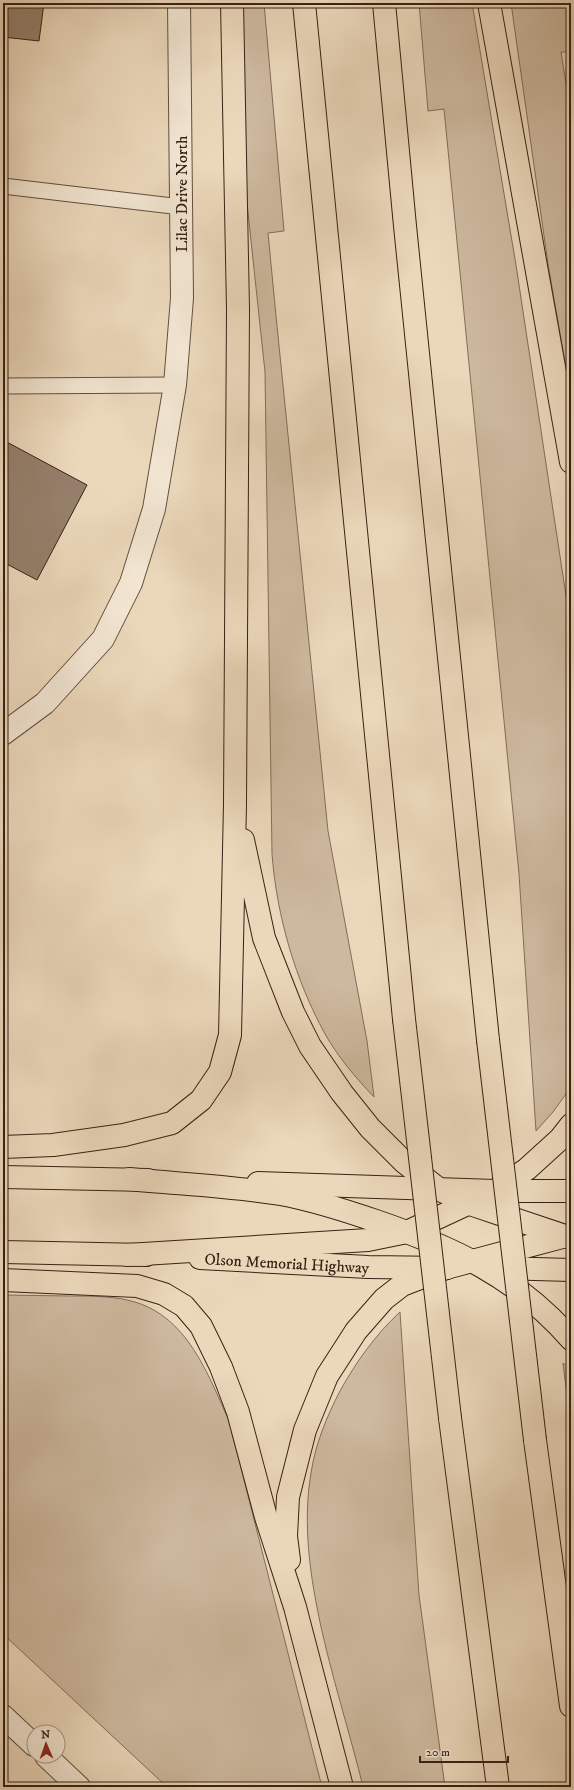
<svg xmlns="http://www.w3.org/2000/svg" width="574" height="1790" font-family="'IM FELL DW Pica',serif">
	<style>
		.green { fill: #cdb99f; stroke: #826d5a }
		.building { fill: #95806b; stroke: #382114 }
		.lines { fill: none; stroke-linecap: round; stroke-linejoin: round }
		.service-casing { stroke: #654f3e; stroke-width: 17 }
		.tertiary-casing { stroke: #654f3e; stroke-width: 24 }
		.primary-casing { stroke: #382114; stroke-width: 24 }
		.trunk-casing { stroke: #382114; stroke-width: 24 }
		.motorway-casing { stroke: #382114; stroke-width: 24 }
		.service { stroke: #f2e6d3; stroke-width: 15 }
		.tertiary { stroke: #f2e6d3; stroke-width: 22 }
		.primary { stroke: #ebd8bb; stroke-width: 22 }
		.trunk { stroke: #ebd8bb; stroke-width: 22 }
		.motorway { stroke: #ebd8bb; stroke-width: 22 }
		.motorway-bridge-casing { stroke: #382114; stroke-width: 24; stroke-linecap: butt }
		.motorway-bridge { stroke: #ebd8bb; stroke-width: 22 }
		.labels { text-anchor: middle; stroke-width: 3; stroke-linejoin: round; paint-order: stroke }
		.street-label { font-size: 16px; fill: #382114; stroke: #f2e6d3 }
	</style>
	<rect width="100%" height="100%" fill="#ebd8bb"/>
	<filter id="stains"><feTurbulence type="fractalNoise" baseFrequency=".005" numOctaves="4"/><feColorMatrix values="0 0 0 0 .2 0 0 0 0 .09 0 0 0 0 .02 0 0 0 .5 -.17"/></filter>
	<radialGradient id="worn" r=".72"><stop offset=".6" stop-color="#630" stop-opacity="0"/><stop offset="1" stop-color="#630" stop-opacity=".3"/></radialGradient>
	<g class="green">
		<path d="M 241,3 L 264,3 L 284,231 L 268,233 L 276,316 L 328,831 L 367,1041 L 374,1097 C 356,1078 338,1057 325,1034 C 295,979 277,917 272,854 L 265,372 L 244,175 Z"/>
		<path d="M 419,3 L 472,3 L 516,265 L 571,629 L 571,1087 L 553,1112 L 536,1131 L 519,874 L 444,109 L 428,111 Z"/>
		<path d="M 511,3 L 571,3 L 571,52 L 561,52 L 571,115 L 571,397 L 548,264 Z"/>
		<path d="M 3,1295 C 25,1295 48,1296 70,1296 C 119,1296 154,1297 187,1340 C 205,1364 217,1394 229,1421 L 322,1787 L 167,1787 L 3,1634 Z"/>
		<path d="M 400,1312 L 419,1595 L 445,1787 L 363,1787 C 340,1691 294,1572 311,1473 C 315,1445 327,1416 340,1391 C 356,1362 376,1334 400,1312 Z"/>
		<path d="M 563,1363 L 571,1370 L 571,1429 Z"/>
	</g>
	<g class="building">
		<path d="M 3,3 L 44,3 L 39,41 L 3,37 Z"/>
		<path d="M 3,440 L 87,485 L 37,580 L 3,562 Z"/>
	</g>
	<g class="lines">
		<g class="service-casing">
			<g id="service">
				<path d="M 3,186 L 181,207"/>
				<path d="M 3,386 L 175,385"/>
			</g>
		</g>
		<g class="tertiary-casing">
			<g id="tertiary">
				<path d="M 3,734 L 45,703 L 103,639 L 131,583 L 154,509 L 175,385 L 182,298 L 179,3"/>
				<path d="M 3,1716 L 34,1745"/>
				<path d="M 46,1756 L 79,1787"/>
			</g>
		</g>
		<g class="primary-casing">
			<path id="primary" d="M 496,1268 L 571,1270"/>
		</g>
		<g class="trunk-casing">
			<g id="trunk">
				<path d="M 3,1177 L 148,1180"/>
				<path d="M 258,1183 L 495,1191 L 571,1191"/>
				<path d="M 3,1252 L 146,1255"/>
				<path id="s1" d="M 200,1258 L 368,1267 L 447,1268"/>
			</g>
		</g>
		<g class="motorway-casing">
			<g id="motorway">
				<path d="M 304,3 L 404,1019"/>
				<path d="M 384,3 L 405,226 L 488,1040"/>
				<path d="M 489,3 L 571,462"/>
				<path d="M 243,840 L 264,938 L 293,1012 L 310,1046 L 342,1093 L 370,1128 L 404,1162 L 440,1190 L 470,1204 L 571,1238"/>
				<path d="M 3,1147 L 53,1145 L 124,1135 L 172,1123 L 201,1100 L 220,1072 L 230,1035 L 235,804 L 238,309 L 232,3"/>
				<path d="M 129,1179 C 179,1184 230,1186 280,1194 C 313,1200 344,1210 376,1221 C 452,1247 517,1277 571,1339"/>
				<path d="M 127,1255 L 368,1240 L 407,1232 L 495,1191 L 527,1169 L 560,1139 L 571,1125"/>
				<path d="M 3,1280 L 137,1286 L 164,1294 L 184,1306 L 201,1326 L 221,1367 L 238,1412 L 266,1517 L 295,1607 L 342,1787"/>
				<path d="M 450,1418 L 498,1787"/>
				<path d="M 535,1440 L 571,1706"/>
				<path d="M 289,1560 L 286,1536 L 288,1497 L 305,1430 L 327,1376 L 356,1331 L 384,1299 L 402,1285 L 446,1268 L 566,1236"/>
			</g>
		</g>
		<use href="#service" class="service"/>
		<use href="#tertiary" class="tertiary"/>
		<use href="#primary" class="primary"/>
		<use href="#trunk" class="trunk"/>
		<use href="#motorway" class="motorway"/>
		<g class="motorway-bridge-casing">
			<g id="motorway-bridge">
				<path d="M 404,1019 L 450,1418"/>
				<path d="M 488,1040 L 535,1440"/>
			</g>
		</g>
		<use href="#motorway-bridge" class="motorway-bridge"/>
	</g>
	<g class="labels">
		<g class="street-label">
			<text transform="translate(181 194) rotate(-90)" y="6">Lilac Drive North</text>
			<text dy="6" stroke="none"><textPath href="#s1" startOffset="87">Olson Memorial Highway</textPath></text>
		</g>
	</g>
	<rect width="574" height="1790" fill="none" stroke="#ebd8bb" stroke-width="16"/>
	<rect x="4" y="4" width="566" height="1782" fill="none" stroke="#382114" stroke-width="2"/>
	<rect x="8" y="8" width="558" height="1774" fill="none" stroke="#382114"/>
	<g transform="translate(46 1744) rotate(358)"><circle r="19" fill="#f2e6d3" stroke="#a89787"/>
	<path d="M0-3L7 15L0 10L-7 15Z" fill="#8f2418"/>
	<text y="-6" font-size="11" font-weight="bold" text-anchor="middle" fill="#382114">N</text>
	</g>
	<path d="M420 1756v6h88v-6" fill="none" stroke="#382114" stroke-width="2"/>
	<text x="426" y="1756" font-size="12" fill="#382114" stroke="#f2e6d3" stroke-width="3" paint-order="stroke">20 m</text>
	<rect width="100%" height="100%" filter="url(#stains)"/>
	<rect width="100%" height="100%" fill="url(#worn)"/>
</svg>
